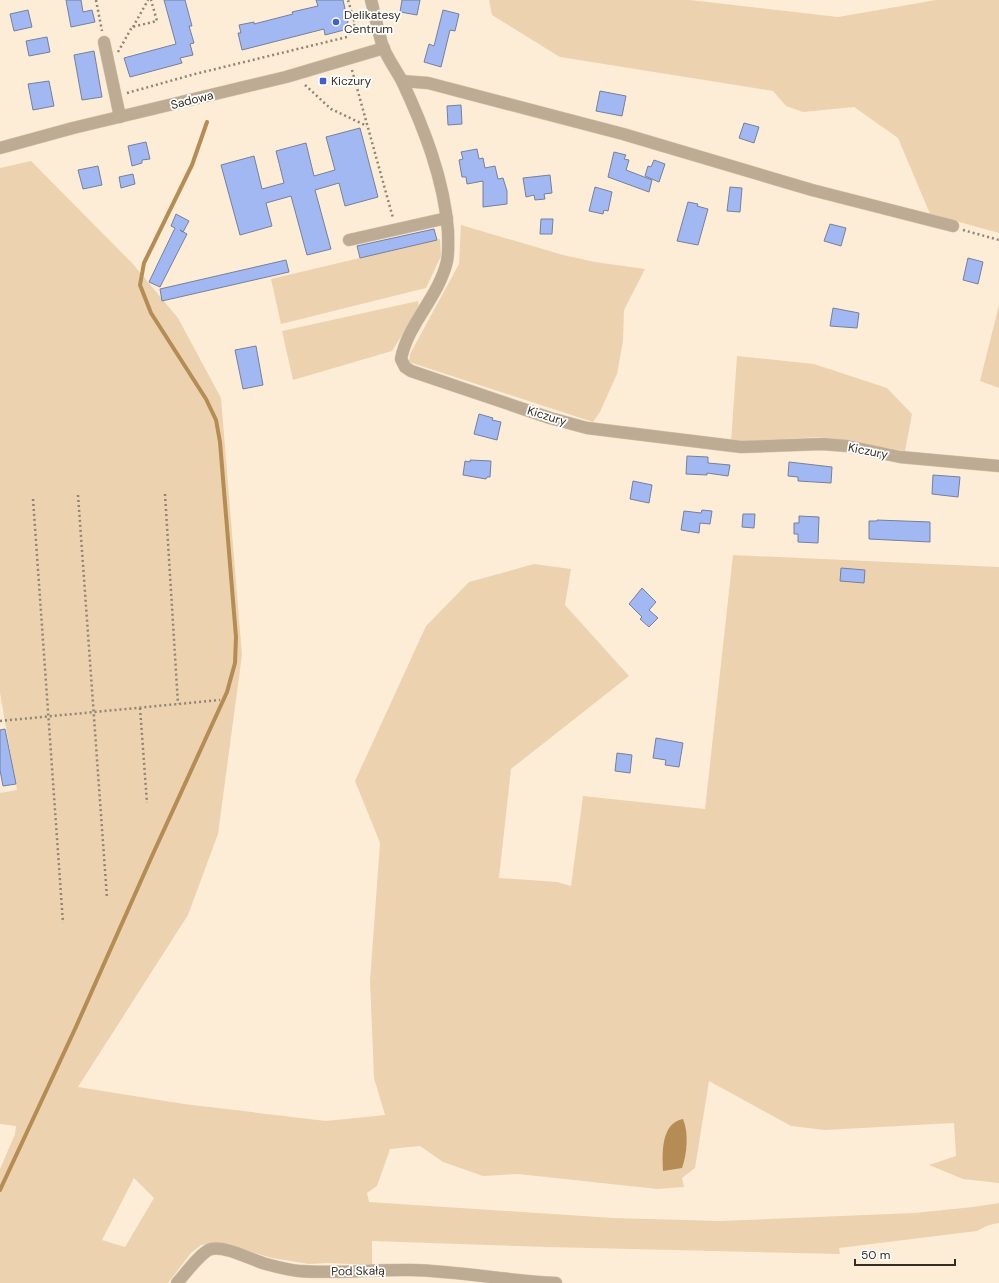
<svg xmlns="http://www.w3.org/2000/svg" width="999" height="1283" font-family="'DM Sans',sans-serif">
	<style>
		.green { fill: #edd2af; fill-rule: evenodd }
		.water { fill: #b48c54 }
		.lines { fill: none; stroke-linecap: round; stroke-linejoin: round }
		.stream { stroke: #b48c54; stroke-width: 4 }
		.building { fill: #a1b8f3; stroke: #75809a }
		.minor-casing { stroke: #d9cab6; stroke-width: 13 }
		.path { stroke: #908474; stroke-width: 2.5; stroke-dasharray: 2 3; stroke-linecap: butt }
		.minor { stroke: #beab93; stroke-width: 12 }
		.poi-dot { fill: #4060d2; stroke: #fff; stroke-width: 1.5 }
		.labels { text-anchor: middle; stroke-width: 3.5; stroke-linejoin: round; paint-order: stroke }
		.poi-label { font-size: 12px; fill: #352d22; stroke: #fff; text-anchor: start }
		.street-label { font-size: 12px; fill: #352d22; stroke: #fff }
	</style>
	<rect width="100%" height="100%" fill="#fdedd7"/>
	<g class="green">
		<path d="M 489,0 L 690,0 L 838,17 L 936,0 L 999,0 L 999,233 L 930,214 L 898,138 L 854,107 L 803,112 L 786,106 L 773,91 L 560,57 L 492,15 Z"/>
		<path d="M 31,161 L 133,264 L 178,318 L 221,398 L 242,655 L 218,834 L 188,915 L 78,1087 L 184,1104 L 326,1121 L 385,1115 L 374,1078 L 370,981 L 380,843 L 355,781 L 426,626 L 469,582 L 534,564 L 571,569 L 565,605 L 629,676 L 511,769 L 499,878 L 557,882 L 571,886 L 583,796 L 705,809 L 733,555 L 999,567 L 999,1183 L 963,1179 L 929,1165 L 956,1156 L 954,1123 L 825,1130 L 791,1126 L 709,1081 L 695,1168 L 682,1178 L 684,1187 L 657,1189 L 518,1174 L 483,1176 L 443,1162 L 420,1146 L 390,1149 L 377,1186 L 367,1193 L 369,1202 L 613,1218 L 720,1221 L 914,1213 L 973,1207 L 999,1203 L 999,1223 L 989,1225 L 977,1231 L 839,1248 L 840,1254 L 548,1247 L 372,1241 L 372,1265 L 328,1263 L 309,1264 L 272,1258 L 221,1243 L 201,1245 L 191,1253 L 168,1283 L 0,1283 L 0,1169 L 15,1134 L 16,1126 L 0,1124 L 0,793 L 17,790 L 0,693 L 0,168 ZM 134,1178 L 154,1198 L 125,1247 L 102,1240 Z"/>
		<path d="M 461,225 L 563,255 L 595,262 L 645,269 L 624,310 L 623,341 L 617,374 L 600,412 L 593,422 L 409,362 L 410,354 L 459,264 Z"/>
		<path d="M 440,239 L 441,256 L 426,288 L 281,324 L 271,279 Z"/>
		<path d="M 418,301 L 419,308 L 392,351 L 293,380 L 282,331 Z"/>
		<path d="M 999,305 L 999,388 L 980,381 Z"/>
		<path d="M 737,356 L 814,364 L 887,388 L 912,414 L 905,451 L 820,437 L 731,442 Z"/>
	</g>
	<path class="water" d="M 683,1119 C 689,1133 687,1154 682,1168 L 663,1171 C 662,1153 661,1123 683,1119 Z"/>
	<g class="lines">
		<path class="stream" d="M 0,1190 L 75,1029 L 152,856 L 227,692 L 235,663 L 236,637 L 220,442 L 216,420 L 206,399 L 151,313 L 140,285 L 144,263 L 192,165 L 207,122"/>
	</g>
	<g class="building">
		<path d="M 66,0 L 81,0 L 83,12 L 92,10 L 95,22 L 71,27 Z"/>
		<path d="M 164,0 L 185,0 L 192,26 L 189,26 L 194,43 L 190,44 L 193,55 L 180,58 L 182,63 L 130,77 L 124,58 L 176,44 Z"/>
		<path d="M 316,0 L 343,0 L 348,22 L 344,30 L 325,35 L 324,29 L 242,50 L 238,33 L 241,33 L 239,25 L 254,22 L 254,24 L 293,14 L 292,12 L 318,6 Z"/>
		<path d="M 402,0 L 420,0 L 417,15 L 400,12 Z"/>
		<path d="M 28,10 L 32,27 L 14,31 L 10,14 Z"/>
		<path d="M 443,10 L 459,14 L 455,31 L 450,30 L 441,67 L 424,62 L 429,44 L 434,46 Z"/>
		<path d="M 47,37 L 50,52 L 29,56 L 26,41 Z"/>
		<path d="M 94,51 L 102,97 L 82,100 L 74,55 Z"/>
		<path d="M 49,81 L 54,106 L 33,110 L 28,84 Z"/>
		<path d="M 600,91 L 626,96 L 622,116 L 596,111 Z"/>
		<path d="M 461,105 L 462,124 L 448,125 L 447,106 Z"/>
		<path d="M 744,123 L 759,127 L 754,143 L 739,138 Z"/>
		<path d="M 360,128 L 378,197 L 345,206 L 339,183 L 315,190 L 331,249 L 307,255 L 291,196 L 266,203 L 272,226 L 240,235 L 221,165 L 254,156 L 262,189 L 284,183 L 276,151 L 306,143 L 314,176 L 335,170 L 326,137 Z"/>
		<path d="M 146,142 L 150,159 L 142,160 L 142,163 L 132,166 L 128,146 Z"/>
		<path d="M 477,149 L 479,159 L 483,158 L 485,168 L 495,166 L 498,179 L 503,178 L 507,191 L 507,204 L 483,207 L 483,181 L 467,184 L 466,177 L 462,177 L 459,160 L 463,159 L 461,152 Z"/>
		<path d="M 614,152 L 626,155 L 624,159 L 629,160 L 626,170 L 652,180 L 649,192 L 608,177 Z"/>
		<path d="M 654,160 L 665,164 L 659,182 L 645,176 L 648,166 L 651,167 Z"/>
		<path d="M 98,166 L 102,185 L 83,189 L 78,170 Z"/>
		<path d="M 133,174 L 135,184 L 121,188 L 119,177 Z"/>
		<path d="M 550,175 L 552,193 L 544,194 L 545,199 L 535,200 L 534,195 L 526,197 L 523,178 Z"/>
		<path d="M 595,187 L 612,192 L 608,211 L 604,210 L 603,214 L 589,211 Z"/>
		<path d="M 730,187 L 742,188 L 740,212 L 727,211 Z"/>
		<path d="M 688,202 L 698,204 L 697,206 L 708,209 L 698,245 L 677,241 Z"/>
		<path d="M 176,214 L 189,221 L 183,232 L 180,230 L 187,234 L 160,287 L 149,282 L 175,228 L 171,226 Z"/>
		<path d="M 541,219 L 553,219 L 552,234 L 540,234 Z"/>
		<path d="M 830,224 L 846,228 L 841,246 L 824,241 Z"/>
		<path d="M 434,229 L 437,240 L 360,258 L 357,246 Z"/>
		<path d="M 968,258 L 983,262 L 978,284 L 963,280 Z"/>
		<path d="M 286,260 L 289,272 L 162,301 L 160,289 Z"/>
		<path d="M 833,308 L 859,313 L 857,328 L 830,326 Z"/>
		<path d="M 256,346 L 263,385 L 243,389 L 235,350 Z"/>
		<path d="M 479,414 L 493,418 L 492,420 L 501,422 L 497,440 L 474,434 Z"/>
		<path d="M 687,456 L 708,457 L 708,463 L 730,465 L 728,476 L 707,473 L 707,475 L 686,474 Z"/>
		<path d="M 470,460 L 491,461 L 490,477 L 487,477 L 486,479 L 463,475 L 465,461 L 470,462 Z"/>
		<path d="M 789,462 L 832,467 L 831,483 L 798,481 L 798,477 L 788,476 Z"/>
		<path d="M 933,475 L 960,477 L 958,497 L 932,494 Z"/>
		<path d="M 633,481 L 652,485 L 649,503 L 630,499 Z"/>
		<path d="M 702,510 L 712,511 L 710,524 L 700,523 L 699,533 L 681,530 L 684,511 L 701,513 Z"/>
		<path d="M 743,514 L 755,514 L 754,528 L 742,527 Z"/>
		<path d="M 799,516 L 819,517 L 818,543 L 798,542 L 798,534 L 794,534 L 794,523 L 799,523 Z"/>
		<path d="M 877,520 L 930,522 L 930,542 L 869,539 L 869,521 L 877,521 Z"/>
		<path d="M 841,568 L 865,570 L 864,583 L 840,581 Z"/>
		<path d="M 642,588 L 656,602 L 649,610 L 658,618 L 649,627 L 640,619 L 642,617 L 629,604 Z"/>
		<path d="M 5,729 L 16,784 L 3,786 L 0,770 L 0,730 Z"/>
		<path d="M 656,738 L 683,743 L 679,767 L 665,765 L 666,760 L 653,758 Z"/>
		<path d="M 617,753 L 632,755 L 630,773 L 615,771 Z"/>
	</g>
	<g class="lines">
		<g class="minor-casing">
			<g id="minor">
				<path d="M 371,0 C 375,15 378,32 383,47 C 388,59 396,70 402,81 C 424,128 444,179 448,231 C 448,241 449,251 447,261 C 439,297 408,323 401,359 L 405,367 L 411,371 L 550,418 L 587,428 L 741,447 L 822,444 L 847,446 L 900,457 L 999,466"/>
				<path d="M 104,42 L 120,117"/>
				<path d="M 402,81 L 428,83 L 623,134 L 812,190 L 953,226"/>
				<path d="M 0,148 L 73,128 L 286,77 L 384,48"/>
				<path d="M 349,240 L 447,218"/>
				<path d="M 177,1283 C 185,1274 201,1252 211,1249 C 227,1246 251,1260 266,1264 C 277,1267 289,1270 299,1271 C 336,1274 374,1269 411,1270 C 460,1271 508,1281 556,1283"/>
			</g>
		</g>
		<g class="path">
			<path d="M 96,0 L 102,31"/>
			<path d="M 133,27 L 148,0"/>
			<path d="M 118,52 L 132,27 L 157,21 L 151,0"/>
			<path d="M 352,70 L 393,218"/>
			<path d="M 305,85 L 331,109 L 367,126"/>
			<path d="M 127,93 L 195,74 L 347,37 L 355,24 L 348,0"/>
			<path d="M 963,230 L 999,240"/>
			<path d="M 165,494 L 178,704"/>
			<path d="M 78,495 L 107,898"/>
			<path d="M 33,499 L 63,923"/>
			<path d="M 140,708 L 147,803"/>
			<path d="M 0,721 L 220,700"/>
		</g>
		<use href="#minor" class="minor"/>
	</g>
	<g class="poi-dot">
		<circle cx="336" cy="22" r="4"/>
		<rect x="319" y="77" width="8" height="8" rx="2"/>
	</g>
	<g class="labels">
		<g class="poi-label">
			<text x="344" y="19">Delikatesy<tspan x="344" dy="14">Centrum</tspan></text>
			<text x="331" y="85">Kiczury</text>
		</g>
		<g class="street-label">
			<text transform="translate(192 100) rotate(-14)" y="4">Sadowa</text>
			<text transform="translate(547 416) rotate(17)" y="4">Kiczury</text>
			<text transform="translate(868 451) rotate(11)" y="4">Kiczury</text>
			<text transform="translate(358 1271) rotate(-1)" y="4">Pod Skałą</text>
		</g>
	</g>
	<path d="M855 1259v6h100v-6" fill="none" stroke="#352d22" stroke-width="2"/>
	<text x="861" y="1259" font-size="12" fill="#352d22" stroke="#ffffff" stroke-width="3" paint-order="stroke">50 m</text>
</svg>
